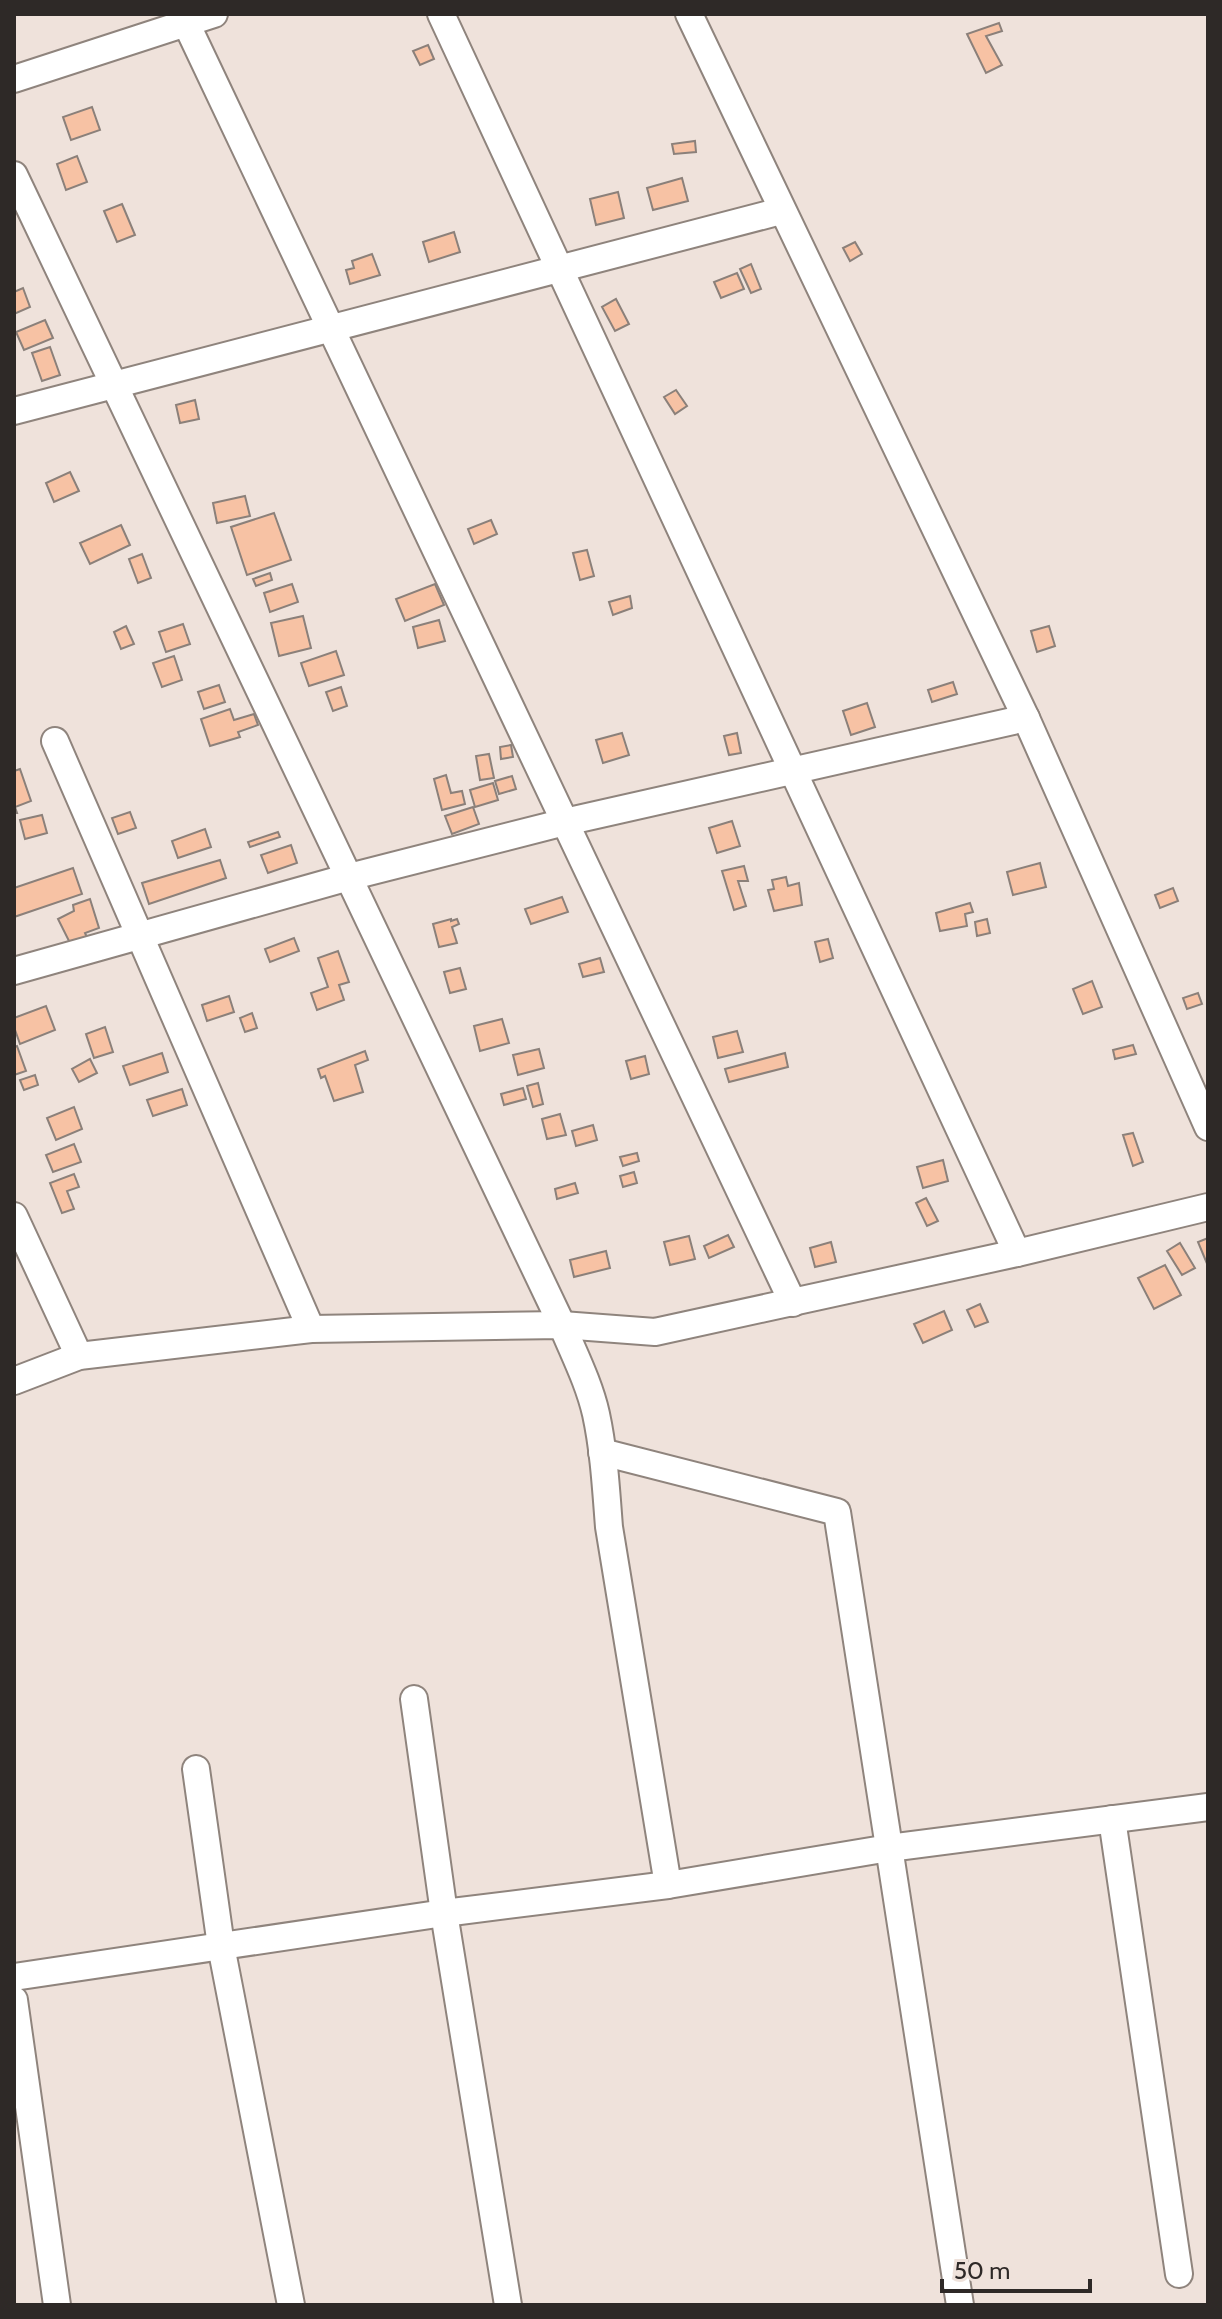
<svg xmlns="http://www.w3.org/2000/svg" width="1222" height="2319" font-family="Cabin,sans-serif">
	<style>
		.building { fill: #f7c2a4; stroke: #8b807a; stroke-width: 2 }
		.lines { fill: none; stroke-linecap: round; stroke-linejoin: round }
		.minor-casing { stroke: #8f847d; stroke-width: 30 }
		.minor { stroke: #fff; stroke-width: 26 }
	</style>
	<rect width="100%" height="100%" fill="#efe2db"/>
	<g class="building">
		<path d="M 999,23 L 1002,31 L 986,36 L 1002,65 L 986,73 L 967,34 Z"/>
		<path d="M 428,45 L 434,59 L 420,65 L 413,51 Z"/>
		<path d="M 92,107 L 100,130 L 71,140 L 63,117 Z"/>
		<path d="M 695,141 L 696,152 L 674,154 L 672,144 Z"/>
		<path d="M 77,156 L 87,182 L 66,190 L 57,164 Z"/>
		<path d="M 682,178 L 688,201 L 653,210 L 647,188 Z"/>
		<path d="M 618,192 L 624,218 L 596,225 L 590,199 Z"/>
		<path d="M 122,204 L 135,235 L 117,242 L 104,211 Z"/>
		<path d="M 454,232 L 460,252 L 429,262 L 423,242 Z"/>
		<path d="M 855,242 L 862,254 L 850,261 L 843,248 Z"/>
		<path d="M 372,254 L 380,275 L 350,284 L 346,270 L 354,268 L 352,261 Z"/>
		<path d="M 751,264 L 761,289 L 751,293 L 740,269 Z"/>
		<path d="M 737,273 L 744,289 L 721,298 L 714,282 Z"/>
		<path d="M 23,288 L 30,307 L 14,314 L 14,292 Z"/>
		<path d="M 616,299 L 629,324 L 615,331 L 602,307 Z"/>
		<path d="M 45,320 L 53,338 L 24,350 L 16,332 Z"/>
		<path d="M 50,347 L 60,375 L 42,381 L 32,353 Z"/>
		<path d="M 676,390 L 687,406 L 675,414 L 664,397 Z"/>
		<path d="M 195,400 L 199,419 L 180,423 L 176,405 Z"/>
		<path d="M 70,472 L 79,491 L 54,502 L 46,483 Z"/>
		<path d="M 245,496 L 250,516 L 217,523 L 213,503 Z"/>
		<path d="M 274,513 L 291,560 L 247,575 L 231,527 Z"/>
		<path d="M 491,520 L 497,534 L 474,544 L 468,529 Z"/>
		<path d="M 121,525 L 130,545 L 90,564 L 80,543 Z"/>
		<path d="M 587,550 L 594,576 L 580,580 L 573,553 Z"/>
		<path d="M 142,554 L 151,578 L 138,583 L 129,559 Z"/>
		<path d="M 270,573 L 272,580 L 256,586 L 253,579 Z"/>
		<path d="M 292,584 L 298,602 L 270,612 L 264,593 Z"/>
		<path d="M 435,584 L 444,605 L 405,621 L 396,599 Z"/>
		<path d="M 630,596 L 632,608 L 613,615 L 609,602 Z"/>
		<path d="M 303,616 L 311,648 L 279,656 L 271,623 Z"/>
		<path d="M 439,620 L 445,641 L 418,648 L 413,627 Z"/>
		<path d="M 183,624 L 190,644 L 166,652 L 159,632 Z"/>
		<path d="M 126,626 L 134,644 L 121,649 L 114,632 Z"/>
		<path d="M 1049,626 L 1055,646 L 1037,652 L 1031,631 Z"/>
		<path d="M 336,651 L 344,675 L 309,686 L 301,663 Z"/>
		<path d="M 174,656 L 182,680 L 162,687 L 153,663 Z"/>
		<path d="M 953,682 L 957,694 L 932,702 L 928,690 Z"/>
		<path d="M 219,685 L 225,702 L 204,709 L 198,692 Z"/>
		<path d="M 341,687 L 347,706 L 333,711 L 326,692 Z"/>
		<path d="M 867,703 L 875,727 L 851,735 L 843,711 Z"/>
		<path d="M 230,709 L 234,720 L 254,714 L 258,725 L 238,732 L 240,737 L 210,746 L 201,719 Z"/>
		<path d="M 622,733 L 629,755 L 603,763 L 596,740 Z"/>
		<path d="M 737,733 L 741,753 L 729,755 L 724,736 Z"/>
		<path d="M 511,745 L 513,757 L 501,759 L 500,747 Z"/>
		<path d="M 489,754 L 494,778 L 480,780 L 476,756 Z"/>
		<path d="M 20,769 L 31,801 L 15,807 L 17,813 L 14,813 L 14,771 Z"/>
		<path d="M 446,775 L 451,793 L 462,791 L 465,804 L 442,810 L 434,779 Z"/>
		<path d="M 512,776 L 516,789 L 499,794 L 495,781 Z"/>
		<path d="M 493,783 L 498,800 L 475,807 L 470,790 Z"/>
		<path d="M 473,807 L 479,824 L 452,834 L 445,816 Z"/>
		<path d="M 130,812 L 136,828 L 118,834 L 112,818 Z"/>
		<path d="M 42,815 L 47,833 L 25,839 L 20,820 Z"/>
		<path d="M 732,821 L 740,846 L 717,853 L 709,828 Z"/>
		<path d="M 205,829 L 211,847 L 178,858 L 172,841 Z"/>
		<path d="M 278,832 L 280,837 L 250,847 L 248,842 Z"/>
		<path d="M 291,845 L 297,863 L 268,873 L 261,855 Z"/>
		<path d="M 220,860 L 226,878 L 149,904 L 142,883 Z"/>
		<path d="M 1040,863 L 1046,887 L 1013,895 L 1007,872 Z"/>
		<path d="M 744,866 L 748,881 L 738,881 L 746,906 L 734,910 L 722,871 Z"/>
		<path d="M 73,868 L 82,894 L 14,917 L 14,888 Z"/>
		<path d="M 786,877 L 788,886 L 799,883 L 802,905 L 774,911 L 768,890 L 774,889 L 772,880 Z"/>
		<path d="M 1173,888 L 1178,901 L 1160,908 L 1155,895 Z"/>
		<path d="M 562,897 L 568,912 L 531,924 L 525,909 Z"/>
		<path d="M 90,899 L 99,928 L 85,933 L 89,942 L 73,949 L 58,919 L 74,911 L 73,905 Z"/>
		<path d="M 970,903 L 973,912 L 965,914 L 967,926 L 940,931 L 936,913 Z"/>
		<path d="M 451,919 L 451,921 L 457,919 L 459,924 L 452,927 L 457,943 L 439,947 L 433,924 Z"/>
		<path d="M 987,919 L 990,933 L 977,936 L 975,922 Z"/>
		<path d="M 294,938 L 299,951 L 270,962 L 265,949 Z"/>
		<path d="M 828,939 L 833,958 L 820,962 L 815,942 Z"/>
		<path d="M 338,951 L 349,982 L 339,985 L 344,1000 L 317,1010 L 311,993 L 328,987 L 318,958 Z"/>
		<path d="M 600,958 L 604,972 L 583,977 L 579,964 Z"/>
		<path d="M 460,968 L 466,989 L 450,993 L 444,972 Z"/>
		<path d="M 1092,981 L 1102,1007 L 1083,1014 L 1073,989 Z"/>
		<path d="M 1198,993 L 1202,1004 L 1187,1009 L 1183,998 Z"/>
		<path d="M 229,996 L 234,1012 L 207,1021 L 202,1005 Z"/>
		<path d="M 46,1006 L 55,1030 L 20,1044 L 14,1027 L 14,1018 Z"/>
		<path d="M 252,1013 L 257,1028 L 245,1032 L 240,1018 Z"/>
		<path d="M 502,1019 L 509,1043 L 480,1051 L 474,1026 Z"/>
		<path d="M 105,1027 L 113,1052 L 94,1058 L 86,1034 Z"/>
		<path d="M 737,1031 L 743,1052 L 718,1058 L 713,1037 Z"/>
		<path d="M 1133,1045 L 1136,1054 L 1115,1059 L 1113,1050 Z"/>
		<path d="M 17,1046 L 26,1071 L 14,1075 L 14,1047 Z"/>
		<path d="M 539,1049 L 544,1068 L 518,1075 L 513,1055 Z"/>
		<path d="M 365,1051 L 368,1060 L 355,1065 L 363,1092 L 334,1101 L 325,1076 L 321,1078 L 318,1069 Z"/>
		<path d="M 162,1053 L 168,1072 L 130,1085 L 123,1066 Z"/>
		<path d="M 785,1053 L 788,1067 L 729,1082 L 725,1069 Z"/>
		<path d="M 645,1056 L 649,1074 L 631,1079 L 626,1061 Z"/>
		<path d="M 90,1059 L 97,1073 L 79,1082 L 72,1069 Z"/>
		<path d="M 35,1075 L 38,1085 L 24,1090 L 20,1080 Z"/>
		<path d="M 538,1083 L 543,1104 L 533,1107 L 527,1086 Z"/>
		<path d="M 523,1088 L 526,1099 L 504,1105 L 501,1094 Z"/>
		<path d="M 182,1089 L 187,1105 L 153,1116 L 147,1100 Z"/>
		<path d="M 74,1107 L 82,1129 L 56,1140 L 47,1118 Z"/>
		<path d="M 560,1114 L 566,1135 L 547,1139 L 542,1119 Z"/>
		<path d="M 593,1125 L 597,1140 L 576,1146 L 572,1131 Z"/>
		<path d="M 1133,1133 L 1143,1162 L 1133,1166 L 1123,1135 Z"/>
		<path d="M 74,1144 L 81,1162 L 53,1172 L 46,1155 Z"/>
		<path d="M 637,1153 L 639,1161 L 623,1166 L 620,1157 Z"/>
		<path d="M 943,1160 L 948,1181 L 923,1188 L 917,1167 Z"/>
		<path d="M 634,1172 L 637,1183 L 623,1187 L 620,1176 Z"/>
		<path d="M 74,1174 L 79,1187 L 67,1191 L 74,1209 L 62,1213 L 50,1183 Z"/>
		<path d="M 575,1183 L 578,1193 L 557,1199 L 555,1189 Z"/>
		<path d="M 926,1198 L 938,1221 L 927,1226 L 916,1203 Z"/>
		<path d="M 728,1235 L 734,1247 L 709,1258 L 704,1246 Z"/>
		<path d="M 689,1236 L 695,1259 L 670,1265 L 664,1242 Z"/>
		<path d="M 1208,1238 L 1208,1266 L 1198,1242 Z"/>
		<path d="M 831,1242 L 836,1262 L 815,1267 L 810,1248 Z"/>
		<path d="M 1180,1243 L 1195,1268 L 1182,1275 L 1167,1251 Z"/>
		<path d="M 606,1251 L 610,1268 L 574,1277 L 570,1260 Z"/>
		<path d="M 1165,1265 L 1181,1295 L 1154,1309 L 1138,1278 Z"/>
		<path d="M 980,1304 L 988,1322 L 975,1327 L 967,1310 Z"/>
		<path d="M 944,1311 L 952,1330 L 923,1343 L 914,1324 Z"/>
	</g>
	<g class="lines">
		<g class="minor-casing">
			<g id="minor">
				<path d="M 441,14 L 1017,1253"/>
				<path d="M 689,14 L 1026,718 L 1208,1127"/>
				<path d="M 186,23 L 793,1303"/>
				<path d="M 14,79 L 214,14"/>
				<path d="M 14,175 L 562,1325 C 574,1354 589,1383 596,1414 C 604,1451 606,1489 609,1527 L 668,1885"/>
				<path d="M 14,411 L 781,211"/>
				<path d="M 55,741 L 311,1329"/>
				<path d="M 14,971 L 349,877 L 565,822 L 1026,718"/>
				<path d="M 14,1216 L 79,1356"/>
				<path d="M 14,1381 L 79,1356 L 311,1329 L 562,1325 L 655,1332 L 1017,1253 L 1208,1207"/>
				<path d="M 602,1452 L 837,1512 L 960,2305"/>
				<path d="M 414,1699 L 444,1913 L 508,2305"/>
				<path d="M 196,1769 L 221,1946 L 291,2305"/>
				<path d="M 1112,1819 L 1179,2274"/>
				<path d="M 14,1977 L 444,1913 L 668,1885 L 889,1848 L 1208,1807"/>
				<path d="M 14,2000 L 57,2305"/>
			</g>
		</g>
		<use href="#minor" class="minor"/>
	</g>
	<rect width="1222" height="2319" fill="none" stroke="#2e2927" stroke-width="32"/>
	<path d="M942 2279v12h148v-12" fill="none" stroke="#2e2927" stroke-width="4"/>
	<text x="954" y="2279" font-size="24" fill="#2e2927" stroke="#efe2db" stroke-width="6" paint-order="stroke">50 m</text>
</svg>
